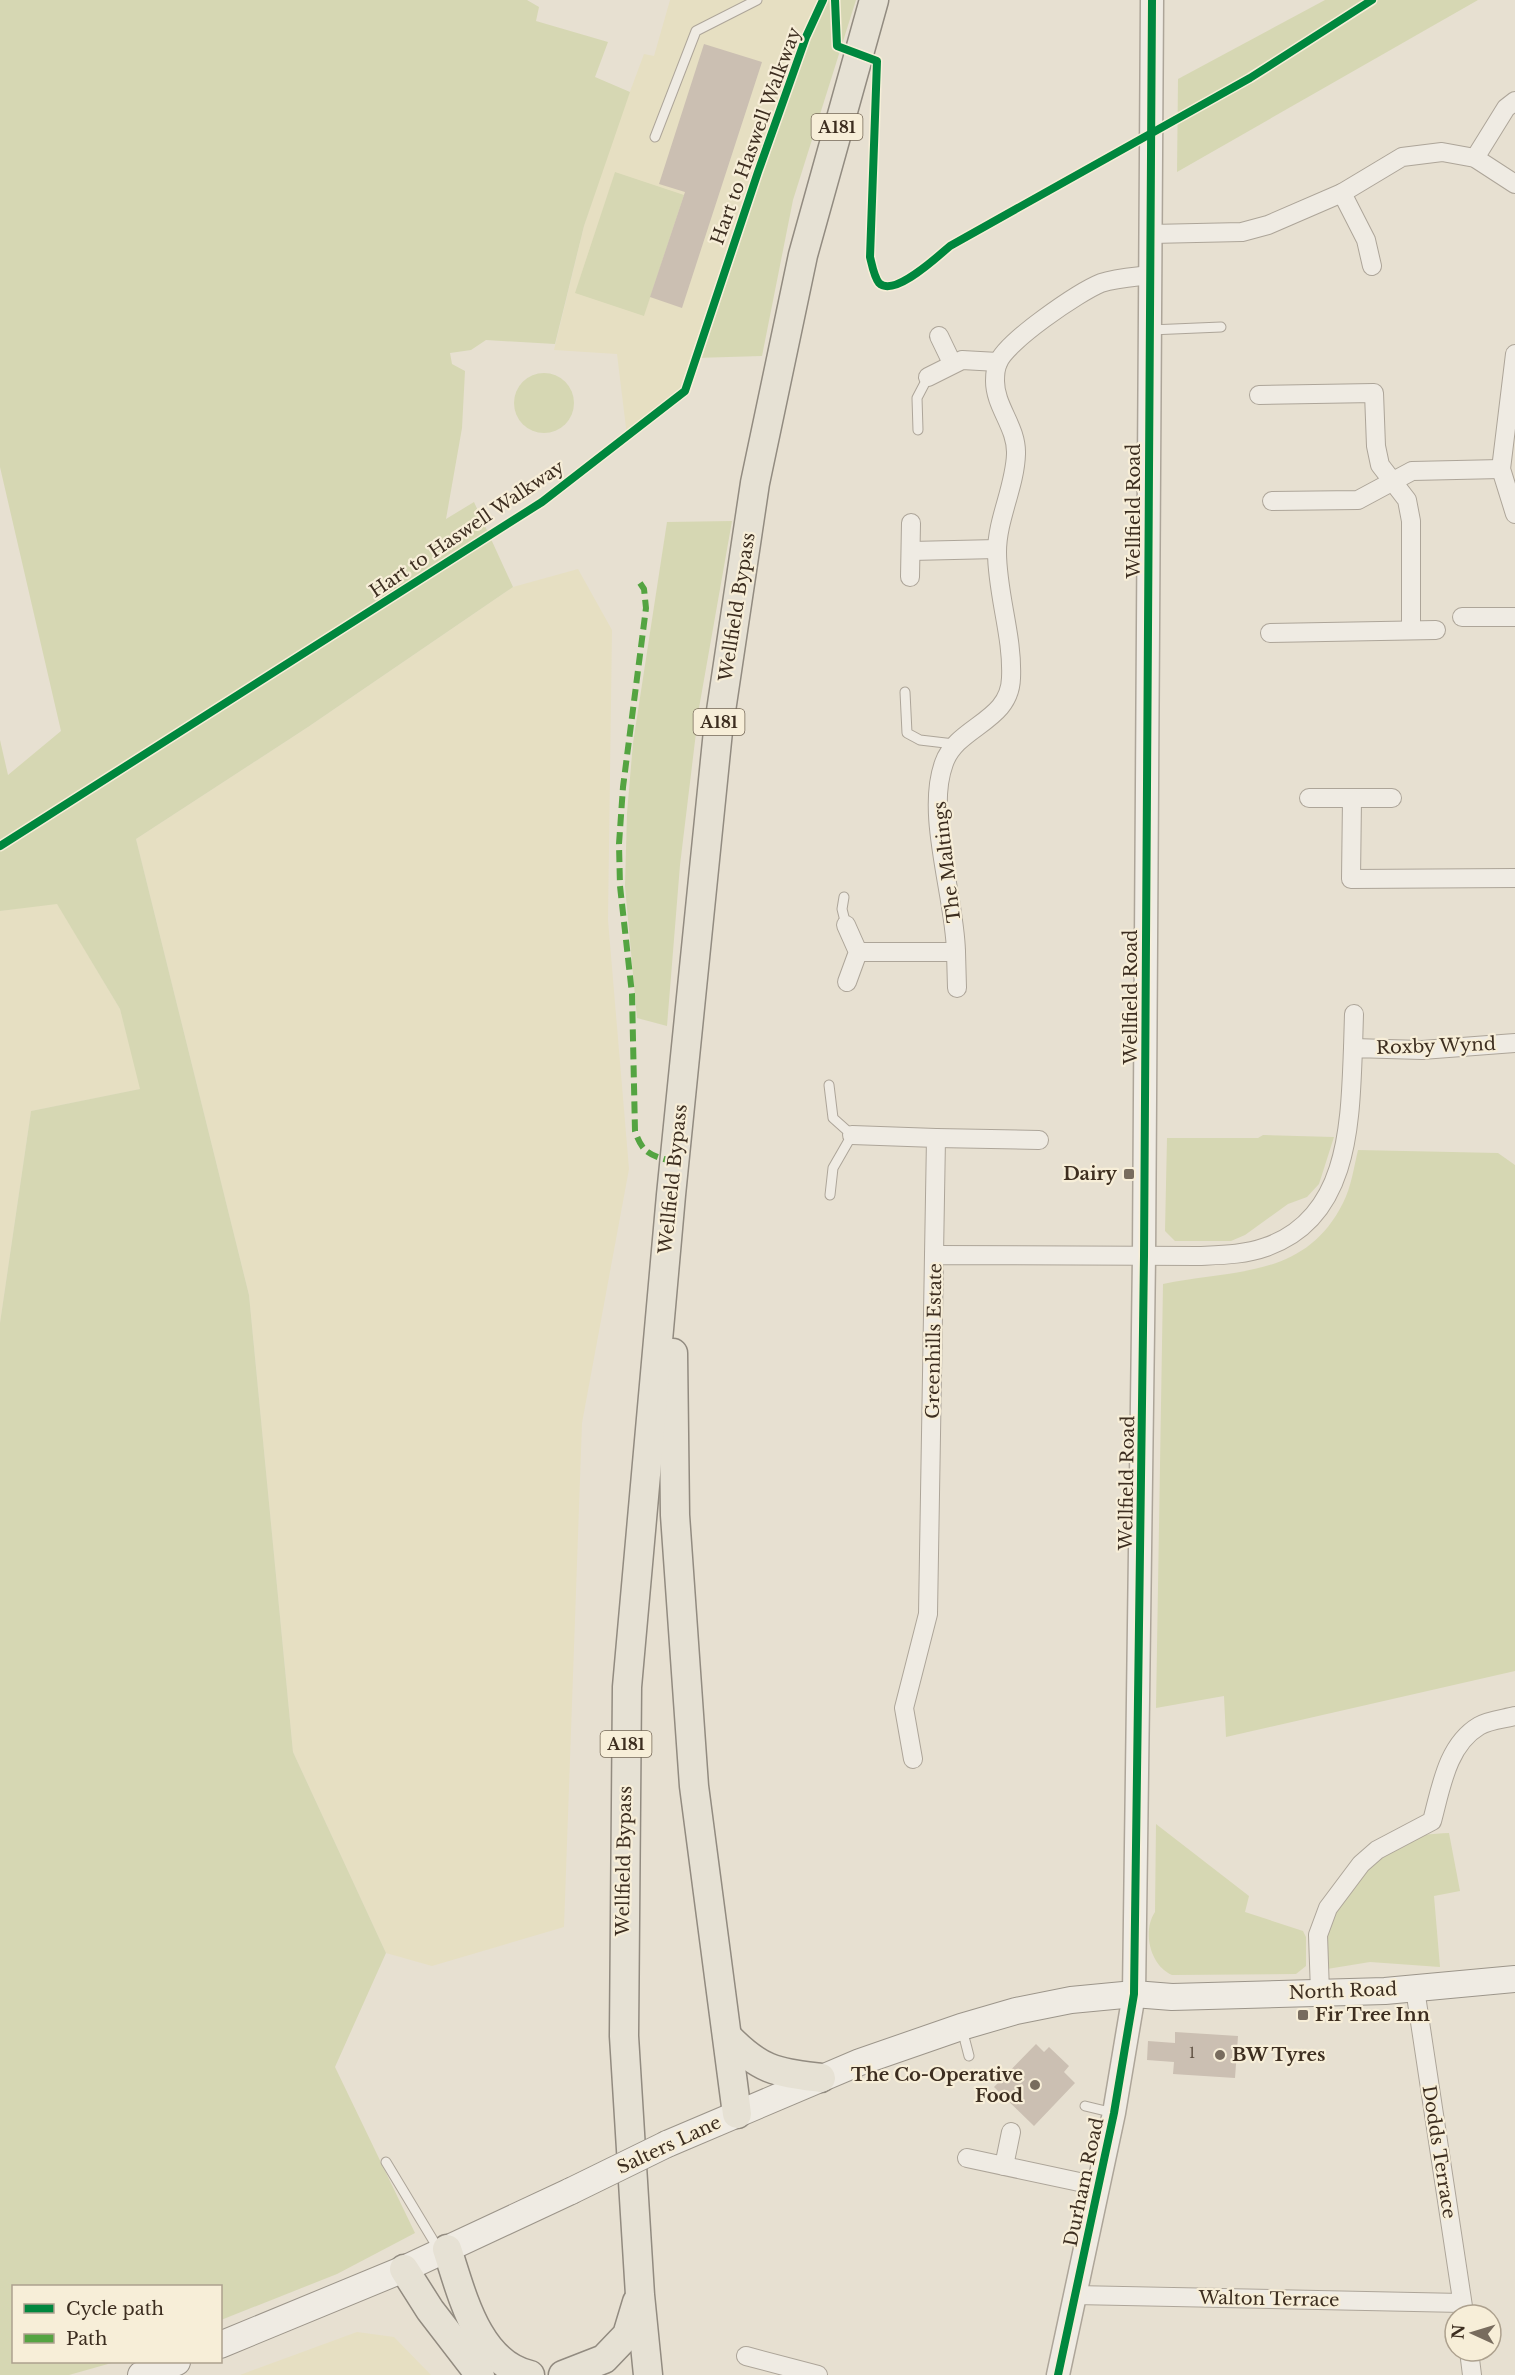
<svg xmlns="http://www.w3.org/2000/svg" width="1515" height="2375" font-family="'Libre Baskerville',serif">
	<style>
		.farmland { fill: #e6dfc2 }
		.green { fill: #d6d7b3 }
		.building { fill: #cbbfb2 }
		.lines { fill: none; stroke-linecap: round; stroke-linejoin: round }
		.service-casing { stroke: #ada599; stroke-width: 11 }
		.minor-casing { stroke: #ada599; stroke-width: 20 }
		.tertiary-casing { stroke: #ada599; stroke-width: 25 }
		.secondary-casing { stroke: #9c958a; stroke-width: 28 }
		.primary-casing { stroke: #928b80; stroke-width: 31 }
		.service { stroke: #efebe3; stroke-width: 9 }
		.minor { stroke: #efebe3; stroke-width: 18 }
		.tertiary { stroke: #efebe3; stroke-width: 22 }
		.secondary { stroke: #efebe3; stroke-width: 26 }
		.primary { stroke: #e6e1d4; stroke-width: 28 }
		.secondary-bridge-casing { stroke: #9c958a; stroke-width: 28; stroke-linecap: butt }
		.secondary-bridge { stroke: #efebe3; stroke-width: 26 }
		.quiet { stroke: #54a441; stroke-width: 6; stroke-dasharray: 12 6; stroke-linecap: butt }
		.cycleway-casing { stroke: #f7eed8; stroke-width: 11 }
		.cycleway { stroke: #00873e; stroke-width: 8 }
		.poi-dot { fill: #786c5e; stroke: #f7eed8; stroke-width: 2 }
		.labels { text-anchor: middle; stroke-width: 4.5; stroke-linejoin: round; paint-order: stroke }
		.number-label { font-size: 15px; fill: #605244 }
		.shield { fill: #f7eed8; stroke: #756857; stroke-width: 1.5 }
		.shield-label { font-size: 16px; font-weight: bold; fill: #3d2e20 }
		.street-label { font-size: 18px; fill: #3d2e20; stroke: #f7eed8 }
		.poi-label { font-size: 18px; font-weight: bold; fill: #3d2e20; stroke: #f7eed8; text-anchor: end }
	</style>
	<rect width="100%" height="100%" fill="#e7e0d1"/>
	<g class="farmland">
		<path d="M 670,0 L 823,0 L 806,37 L 758,172 L 685,391 L 627,436 L 617,354 L 554,350 L 584,226 L 612,140 L 644,54 L 654,56 Z"/>
		<path d="M 578,569 L 612,630 L 608,920 L 629,1169 L 582,1423 L 564,1927 L 432,1966 L 386,1953 L 293,1752 L 249,1295 L 136,839 L 308,727 L 513,587 Z"/>
		<path d="M 57,903 L 120,1009 L 141,1089 L 31,1111 L 0,1323 L 0,911 Z"/>
		<path d="M 357,2332 L 394,2337 L 431,2375 L 240,2375 Z"/>
	</g>
	<g class="green">
		<path d="M 0,0 L 527,0 L 539,7 L 536,21 L 608,42 L 595,77 L 630,92 L 584,226 L 555,344 L 486,340 L 471,350 L 450,353 L 452,364 L 465,371 L 462,428 L 446,519 L 474,502 L 513,587 L 308,727 L 136,839 L 249,1295 L 293,1752 L 386,1953 L 335,2067 L 415,2233 L 337,2274 L 221,2320 L 220,2286 L 14,2286 L 14,2362 L 115,2362 L 69,2375 L 0,2375 L 0,1323 L 31,1111 L 140,1089 L 120,1009 L 57,904 L 0,911 L 0,740 L 8,775 L 61,731 L 0,467 Z"/>
		<path d="M 823,0 L 856,0 L 793,200 L 762,356 L 695,358 L 806,37 Z"/>
		<path d="M 1325,0 L 1478,0 L 1177,172 L 1178,79 Z"/>
		<path d="M 615,172 L 684,195 L 644,316 L 575,293 Z"/>
		<circle cx="544" cy="403" r="30"/>
		<path d="M 732,521 L 699,708 L 680,865 L 667,1026 L 637,1018 L 625,886 L 627,813 L 633,743 L 667,522 Z"/>
		<path d="M 1263,1135 L 1334,1137 L 1319,1184 L 1307,1197 L 1288,1204 L 1245,1235 L 1231,1241 L 1175,1241 L 1165,1231 L 1167,1138 L 1258,1138 Z"/>
		<path d="M 1358,1150 L 1498,1153 L 1515,1165 L 1515,1671 L 1226,1737 L 1224,1696 L 1156,1708 L 1163,1284 C 1234,1269 1305,1279 1343,1203 C 1351,1188 1354,1167 1358,1150 Z"/>
		<path d="M 1156,1824 L 1249,1896 L 1245,1912 L 1303,1931 L 1306,1937 L 1306,1966 L 1296,1974 L 1172,1975 C 1150,1966 1142,1931 1155,1912 Z"/>
		<path d="M 1449,1833 L 1460,1891 L 1434,1896 L 1440,1967 L 1370,1962 L 1327,1969 C 1326,1959 1324,1947 1325,1937 C 1328,1904 1370,1855 1400,1841 C 1415,1834 1433,1834 1449,1833 Z"/>
	</g>
	<g class="building">
		<path d="M 704,44 L 762,62 L 682,308 L 650,297 L 685,192 L 659,184 Z"/>
		<path d="M 1175,2032 L 1238,2036 L 1235,2078 L 1173,2074 L 1174,2062 L 1147,2060 L 1148,2041 L 1175,2043 Z"/>
		<path d="M 1036,2044 L 1044,2052 L 1049,2047 L 1069,2066 L 1064,2072 L 1075,2083 L 1034,2126 L 994,2087 Z"/>
	</g>
	<g class="lines">
		<g class="service-casing">
			<g id="service">
				<path d="M 655,137 L 696,31 L 757,0"/>
				<path d="M 1150,330 L 1221,327"/>
				<path d="M 918,430 L 917,398 L 928,377"/>
				<path d="M 905,692 L 907,733 L 920,740 L 954,744"/>
				<path d="M 844,897 L 842,909 L 846,925"/>
				<path d="M 829,1085 L 833,1118 L 852,1135 L 833,1168 L 830,1195"/>
				<path d="M 962,2029 L 969,2056"/>
				<path d="M 1085,2106 L 1114,2113"/>
				<path d="M 386,2162 L 439,2250"/>
			</g>
		</g>
		<g class="minor-casing">
			<g id="minor">
				<path d="M 1475,158 L 1506,108 L 1515,101"/>
				<path d="M 1342,193 L 1366,240 L 1372,266"/>
				<path d="M 1151,234 L 1242,232 L 1268,225 L 1342,193 L 1402,157 L 1442,152 L 1475,158 L 1515,184"/>
				<path d="M 939,336 L 952,363"/>
				<path d="M 1515,354 L 1501,469 L 1515,514"/>
				<path d="M 928,377 L 962,360 L 998,362"/>
				<path d="M 1259,395 L 1374,393 L 1376,446 L 1380,465 L 1407,500 L 1411,521 L 1411,630"/>
				<path d="M 1272,501 L 1358,500 L 1412,471 L 1501,469"/>
				<path d="M 911,551 L 997,549"/>
				<path d="M 910,577 L 911,523"/>
				<path d="M 1462,617 L 1515,617"/>
				<path d="M 1270,633 L 1436,630"/>
				<path d="M 1309,798 L 1392,798"/>
				<path d="M 1352,799 L 1351,879 L 1515,878"/>
				<path d="M 846,925 L 858,952 L 847,982"/>
				<path d="M 858,952 L 956,952 C 955,897 925,814 944,763 C 957,726 1010,722 1011,678 C 1013,636 997,594 997,552 C 997,519 1015,487 1016,454 C 1017,427 995,407 995,381 C 995,376 996,367 998,363 C 1005,342 1079,292 1101,283 C 1116,278 1134,277 1150,275"/>
				<path d="M 956,952 L 957,988"/>
				<path d="M 1353,1048 L 1354,1014"/>
				<path d="M 852,1135 L 936,1138 L 934,1255"/>
				<path d="M 936,1138 L 1039,1140"/>
				<path d="M 913,1759 L 904,1708 L 928,1614 L 934,1255 L 1198,1256 C 1220,1255 1244,1255 1266,1247 C 1350,1218 1350,1122 1353,1048 L 1422,1050 L 1515,1043"/>
				<path d="M 1415,1989 L 1464,2313"/>
				<path d="M 1320,1992 L 1318,1935 L 1328,1908 L 1361,1864 L 1377,1850 L 1432,1821 C 1441,1788 1447,1745 1479,1726 C 1489,1720 1504,1719 1515,1716"/>
				<path d="M 967,2158 L 1098,2186"/>
				<path d="M 1004,2166 L 1011,2132"/>
				<path d="M 1075,2295 L 1462,2303"/>
				<path d="M 1469,2351 L 1472,2375"/>
				<path d="M 746,2356 L 818,2375"/>
			</g>
		</g>
		<g class="tertiary-casing">
			<path id="tertiary" d="M 1058,2375 L 1114,2113 L 1134,1994 L 1144,1256 L 1152,0"/>
		</g>
		<g class="secondary-casing">
			<g id="secondary">
				<path d="M 667,2144 L 860,2062 L 961,2027 L 1016,2011 L 1071,2000 L 1134,1994 L 1172,1997 L 1385,1991 L 1515,1979"/>
				<path d="M 220,2345 L 404,2269 L 571,2191"/>
				<path d="M 141,2375 L 177,2362"/>
			</g>
		</g>
		<g class="primary-casing">
			<g id="primary">
				<path d="M 673,1353 L 675,1515 L 694,1786 L 737,2114"/>
				<path d="M 728,2037 C 761,2071 776,2072 821,2078"/>
				<path d="M 447,2249 C 462,2294 477,2363 530,2375"/>
				<path d="M 404,2269 L 430,2310 L 480,2375"/>
				<path d="M 563,2375 L 604,2359 L 627,2335 L 637,2302"/>
				<path d="M 648,2375 L 640,2295 L 624,2036 L 627,1687 L 671,1195 L 718,731 L 755,483 L 803,255 L 874,0"/>
			</g>
		</g>
		<use href="#service" class="service"/>
		<use href="#minor" class="minor"/>
		<use href="#tertiary" class="tertiary"/>
		<use href="#secondary" class="secondary"/>
		<use href="#primary" class="primary"/>
		<g class="secondary-bridge-casing">
			<path id="secondary-bridge" d="M 571,2191 L 667,2144"/>
		</g>
		<use href="#secondary-bridge" class="secondary-bridge"/>
		<path class="quiet" d="M 640,583 L 644,589 L 646,608 L 623,787 L 619,844 L 620,886 L 632,994 L 635,1131 C 643,1155 651,1155 674,1162"/>
		<g class="cycleway-casing">
			<g id="cycleway">
				<path d="M 835,0 L 837,46 L 877,61 L 870,257 C 872,265 874,277 879,283 C 894,298 938,256 950,246 L 1250,78 L 1372,0"/>
				<path d="M 0,846 L 542,502 L 685,391 L 758,172 L 806,37 L 823,0"/>
				<path d="M 1058,2375 L 1114,2113 L 1134,1994 L 1144,1256 L 1152,0"/>
			</g>
		</g>
		<use href="#cycleway" class="cycleway"/>
	</g>
	<g class="poi-dot">
		<rect x="1123" y="1168" width="12" height="12" rx="3"/>
		<rect x="1297" y="2009" width="12" height="12" rx="3"/>
		<circle cx="1220" cy="2055" r="6"/>
		<circle cx="1035" cy="2085" r="6"/>
	</g>
	<g class="labels">
		<g class="number-label">
			<text x="1192" y="2058">1</text>
		</g>
		<g class="shield">
			<rect x="811.5" y="114" width="51" height="26" rx="4.5"/>
			<rect x="693.5" y="709" width="51" height="26" rx="4.5"/>
			<rect x="600.5" y="1731" width="51" height="26" rx="4.5"/>
		</g>
		<g class="shield-label">
			<text x="837" y="133">A181</text>
			<text x="719" y="728">A181</text>
			<text x="626" y="1750">A181</text>
		</g>
		<g class="street-label">
			<text transform="translate(756 136) rotate(-70)" y="6">Hart to Haswell Walkway</text>
			<text transform="translate(1134 511) rotate(-90)" y="6">Wellfield Road</text>
			<text transform="translate(467 529) rotate(-34)" y="6">Hart to Haswell Walkway</text>
			<text transform="translate(737 607) rotate(-81)" y="6">Wellfield Bypass</text>
			<text transform="translate(947 862) rotate(-97)" y="6">The Maltings</text>
			<text transform="translate(1131 997) rotate(-90)" y="6">Wellfield Road</text>
			<text transform="translate(1436 1046) rotate(-2)" y="6">Roxby Wynd</text>
			<text transform="translate(673 1179) rotate(-84)" y="6">Wellfield Bypass</text>
			<text transform="translate(934 1341) rotate(-89)" y="6">Greenhills Estate</text>
			<text transform="translate(1127 1483) rotate(-89)" y="6">Wellfield Road</text>
			<text transform="translate(624 1861) rotate(-89)" y="6">Wellfield Bypass</text>
			<text transform="translate(1343 1991) rotate(-2)" y="6">North Road</text>
			<text transform="translate(669 2145) rotate(-25)" y="6">Salters Lane</text>
			<text transform="translate(1439 2152) rotate(81)" y="6">Dodds Terrace</text>
			<text transform="translate(1084 2182) rotate(-78)" y="6">Durham Road</text>
			<text transform="translate(1269 2299) rotate(1)" y="6">Walton Terrace</text>
		</g>
		<g class="poi-label">
			<text x="1117" y="1180">Dairy</text>
			<text x="1315" y="2021" text-anchor="start">Fir Tree Inn</text>
			<text x="1232" y="2061" text-anchor="start">BW Tyres</text>
			<text x="1023" y="2081">The Co-Operative<tspan x="1023" dy="21">Food</tspan></text>
		</g>
	</g>
	<rect x="12" y="2285" width="210" height="78" fill="#f7eed8" stroke="#ada18e" stroke-width="1.5"/>
	<rect x="24" y="2304" width="30" height="9" fill="#00873e" stroke="#ada18e" stroke-width="1.5"/>
	<text x="66" y="2315" font-size="18" fill="#3d2e20">Cycle path</text>
	<rect x="24" y="2334" width="30" height="9" fill="#54a441" stroke="#ada18e" stroke-width="1.5"/>
	<text x="66" y="2345" font-size="18" fill="#3d2e20">Path</text>
	<g transform="translate(1473 2333) rotate(274)"><circle r="28" fill="#f7eed8" stroke="#ada18e" stroke-width="1.5"/>
	<path d="M0-4.5L10 22L0 15L-10 22Z" fill="#786c5e"/>
	<text y="-9" font-size="16" font-weight="bold" text-anchor="middle" fill="#3d2e20">N</text>
	</g>
</svg>
